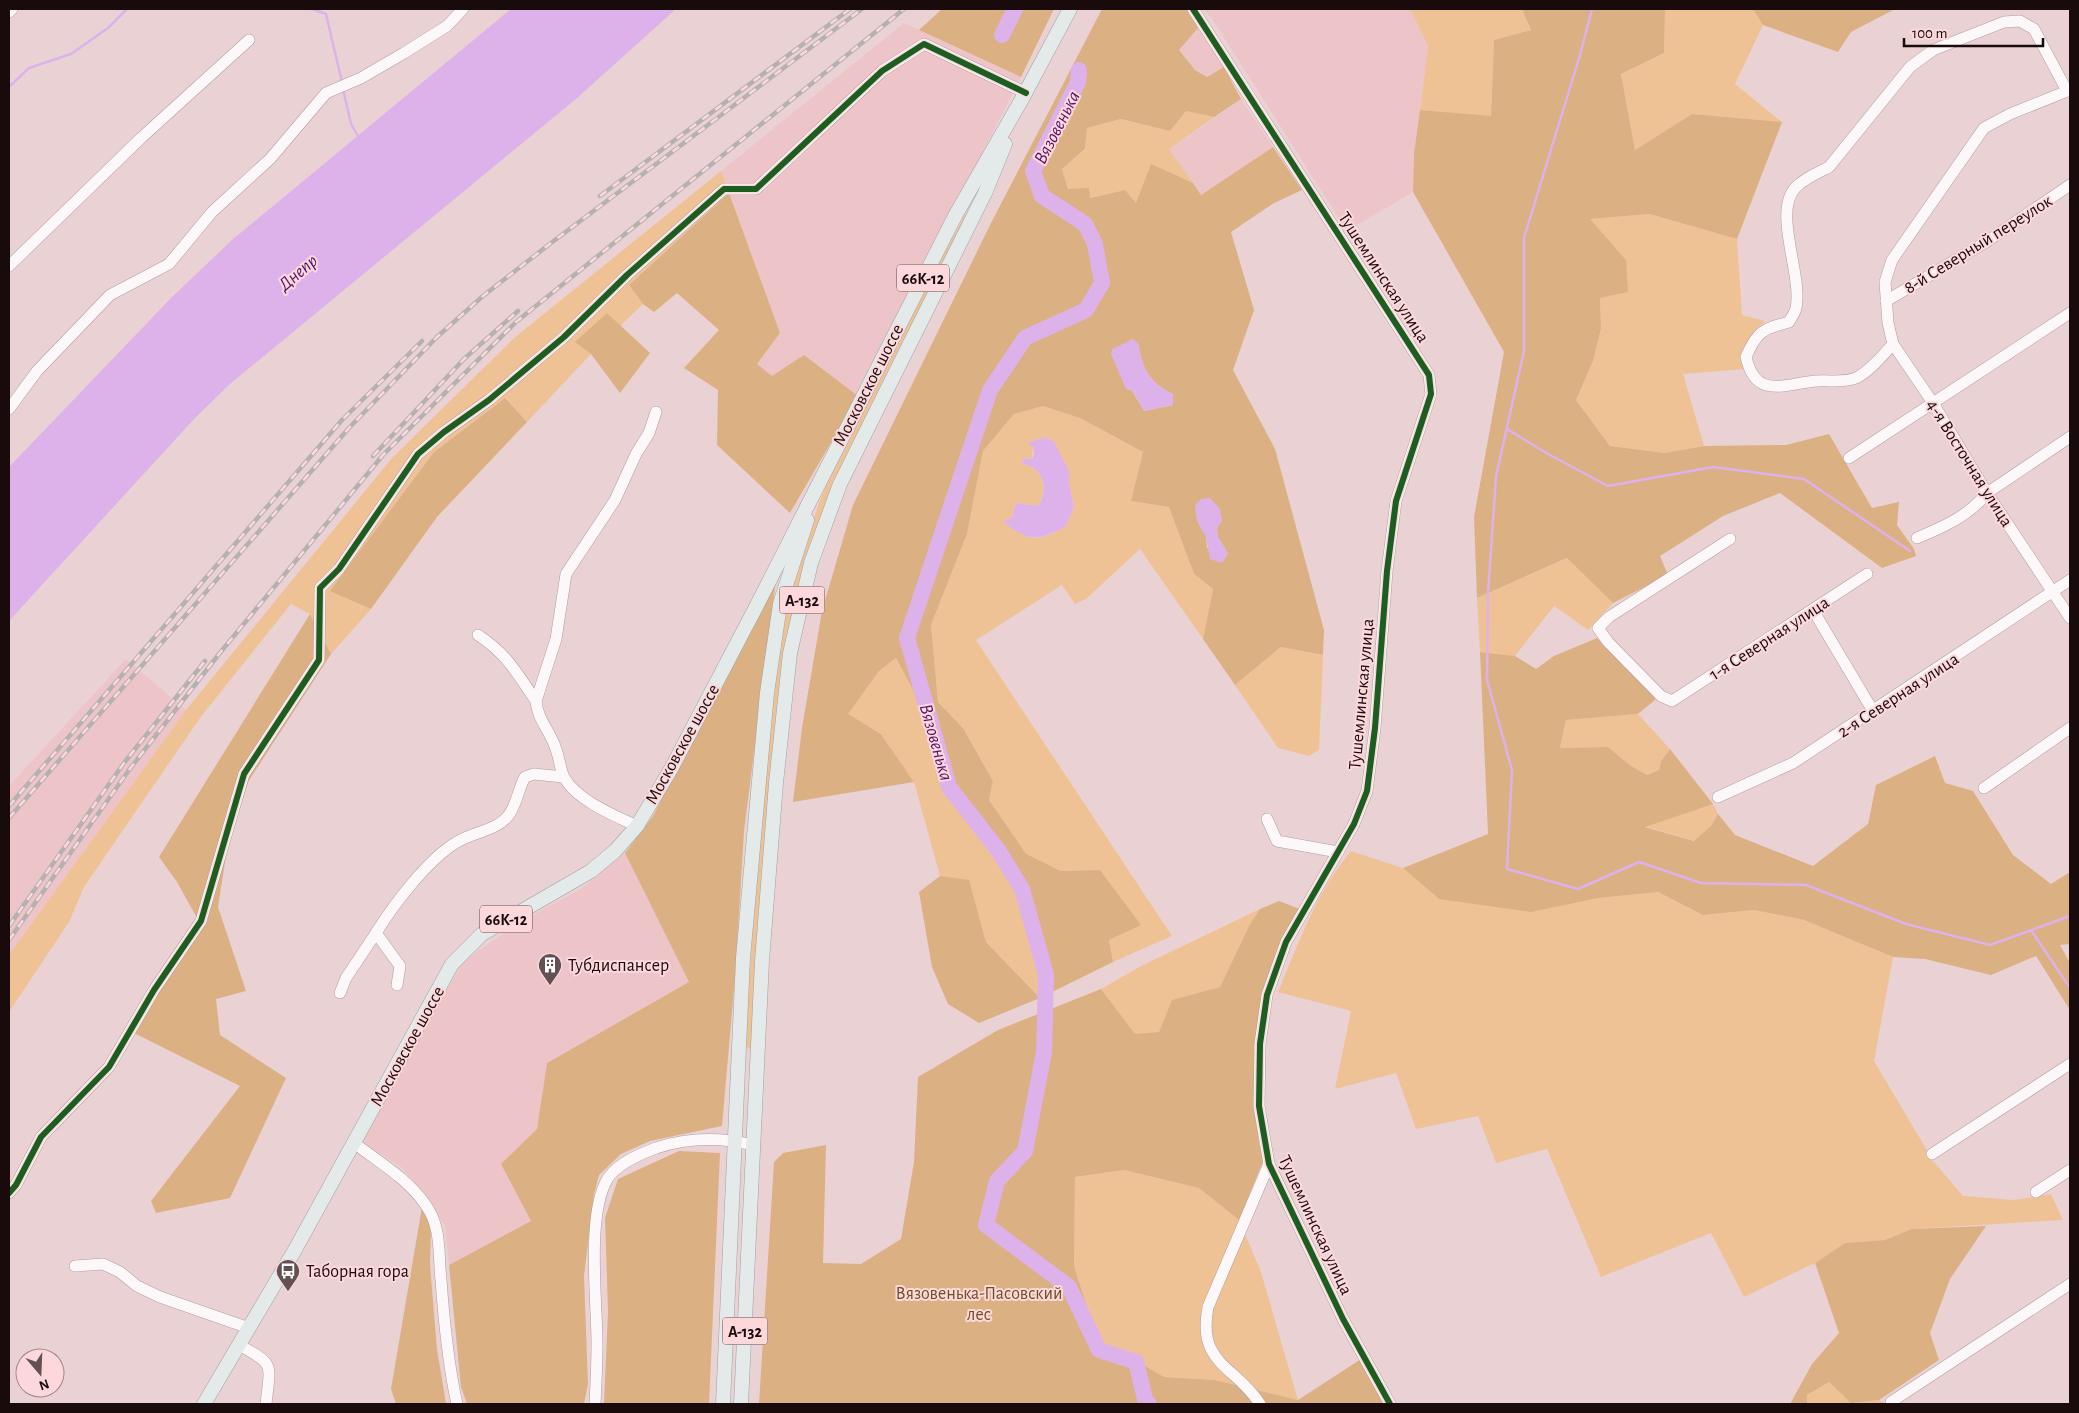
<svg xmlns="http://www.w3.org/2000/svg" width="2079" height="1413" font-family="'Alegreya Sans',sans-serif">
	<style>
		.built { fill: #edc5c9 }
		.green { fill: #efc296; fill-rule: evenodd }
		.forest { fill: #dbb083; fill-rule: evenodd }
		.water { fill: #ddb2eb }
		.lines { fill: none; stroke-linecap: round; stroke-linejoin: round }
		.stream { stroke: #ddb2eb; stroke-width: 2.5 }
		.river { stroke: #ddb2eb; stroke-width: 16 }
		.minor-casing { stroke: #af9c9e; stroke-width: 12 }
		.major-casing { stroke: #9ea2a2; stroke-width: 15 }
		.minor { stroke: #fcf8f9; stroke-width: 11 }
		.major { stroke: #e4e9e9; stroke-width: 14 }
		.rail-casing { stroke: #b6b1b1; stroke-width: 4.5 }
		.rail { stroke: #fcd8db; stroke-width: 2.5; stroke-dasharray: 8; stroke-linecap: butt }
		.cycleway-casing { stroke: #fcd8db; stroke-width: 9 }
		.cycleway { stroke: #1b5e20; stroke-width: 6 }
		.labels { text-anchor: middle; stroke-width: 4; stroke-linejoin: round; paint-order: stroke }
		.shield { fill: #fcd8db; stroke: #5d484a; stroke-width: 1 }
		.shield-label { font-size: 16px; font-weight: bold; fill: #190a0c }
		.street-label { font-size: 18px; fill: #190a0c; stroke: #fcd8db }
		.poi-label { font-size: 18px; fill: #190a0c; stroke: #fcd8db; text-anchor: start }
		.park-label { font-size: 18px; fill: #6f4f24; stroke: #fcd8db }
		.water-label { font-size: 19px; font-style: italic; fill: #50136c; stroke: #fcd8db }
	</style>
	<rect width="100%" height="100%" fill="#ead2d4"/>
	<g class="built">
		<path d="M 1202,9 L 1410,9 L 1428,46 L 1414,153 L 1413,192 L 1347,231 L 1211,17 Z"/>
		<path d="M 904,23 L 1021,77 L 858,396 L 772,376 L 756,364 L 780,333 L 721,171 Z"/>
		<path d="M 1198,28 L 1224,67 L 1207,77 L 1195,70 L 1179,50 Z"/>
		<path d="M 1241,99 L 1273,147 L 1201,195 L 1169,149 Z"/>
		<path d="M 126,659 L 186,710 L 9,955 L 9,786 Z"/>
		<path d="M 625,853 L 689,982 L 547,1063 L 537,1129 L 502,1164 L 531,1221 L 449,1265 L 445,1226 L 430,1202 L 401,1167 L 362,1142 L 424,1029 L 463,962 L 518,923 L 581,889 Z"/>
	</g>
	<g class="green">
		<path d="M 1410,9 L 1522,9 L 1531,30 L 1494,40 L 1491,117 L 1420,110 L 1428,46 Z"/>
		<path d="M 1665,9 L 1753,9 L 1763,25 L 1735,84 L 1782,122 L 1692,114 L 1635,150 L 1621,74 L 1664,53 Z"/>
		<path d="M 1186,111 L 1214,117 L 1169,149 L 1193,183 L 1175,176 L 1136,203 L 1125,190 L 1089,198 L 1068,189 L 1062,169 L 1085,150 L 1087,128 L 1121,119 L 1170,131 Z"/>
		<path d="M 721,171 L 729,193 L 629,285 L 643,304 L 620,326 L 607,313 L 576,342 L 591,354 L 527,422 L 505,398 L 434,452 L 331,591 L 371,609 L 331,654 L 310,614 L 291,604 L 200,718 L 84,887 L 69,922 L 9,1012 L 9,955 L 186,710 L 392,458 L 514,338 Z"/>
		<path d="M 1648,214 L 1737,239 L 1742,315 L 1765,321 C 1749,336 1741,346 1745,369 L 1683,374 L 1704,446 L 1665,453 L 1610,446 L 1576,400 L 1593,361 L 1601,329 L 1600,298 L 1627,292 L 1625,260 L 1589,219 Z"/>
		<path d="M 965,215 L 965,220 C 896,359 814,493 786,647 L 752,1050 L 745,1046 L 757,864 L 773,692 L 779,647 L 797,569 L 820,500 L 838,460 L 898,339 Z"/>
		<path d="M 1043,406 L 1080,418 L 1143,452 L 1131,501 L 1169,507 L 1194,574 L 1213,589 L 1203,639 L 1140,549 L 1086,599 L 1075,604 L 1062,585 L 976,640 L 1172,936 L 1113,962 L 1109,940 L 1140,925 L 1100,870 L 1061,871 L 1026,855 L 989,800 L 993,781 L 963,728 L 938,702 L 931,625 L 967,534 L 983,451 L 1014,414 ZM 1033,446 L 1069,471 L 1069,483 L 1074,507 L 1066,526 C 1034,544 1034,541 1003,522 L 1012,517 L 1016,503 L 1038,506 C 1044,497 1046,479 1037,471 C 1034,467 1026,465 1022,463 L 1023,458 L 1032,459 Z"/>
		<path d="M 1568,558 L 1613,603 L 1588,630 L 1554,606 L 1515,656 L 1480,652 L 1477,598 Z"/>
		<path d="M 1281,647 L 1323,655 L 1319,750 L 1309,756 L 1278,748 L 1235,685 Z"/>
		<path d="M 896,658 L 913,690 L 944,790 L 969,820 L 1015,890 L 1039,976 L 1040,998 L 986,942 L 969,881 L 940,876 L 914,782 L 881,734 L 847,714 L 879,671 Z"/>
		<path d="M 1638,714 L 1670,749 L 1661,761 L 1659,770 L 1647,775 L 1631,766 L 1608,747 L 1560,748 L 1566,720 Z"/>
		<path d="M 1713,804 L 1718,814 L 1711,826 L 1695,841 L 1644,826 Z"/>
		<path d="M 1351,851 L 1403,868 L 1439,899 L 1598,898 L 1658,892 L 1703,915 L 1754,910 L 1804,920 L 1893,957 L 1874,1061 L 1934,1162 L 1963,1196 L 2014,1200 L 2051,1194 L 2063,1220 L 1912,1229 L 1885,1240 L 1845,1243 L 1815,1263 L 1744,1297 L 1711,1233 L 1601,1277 L 1547,1149 L 1496,1163 L 1478,1116 L 1416,1129 L 1396,1073 L 1335,1089 L 1351,1011 L 1278,992 C 1298,944 1317,891 1351,851 Z"/>
		<path d="M 1260,909 L 1250,924 L 1220,987 L 1173,1000 L 1159,1032 L 1135,1035 L 1101,989 L 1141,966 Z"/>
		<path d="M 1124,1170 L 1199,1188 L 1239,1220 L 1261,1272 L 1298,1400 L 1215,1380 L 1164,1377 L 1137,1361 L 1100,1348 L 1074,1266 L 1075,1177 Z"/>
		<path d="M 1829,1382 L 1851,1403 L 1879,1400 L 1887,1404 L 1807,1404 L 1807,1395 Z"/>
	</g>
	<g class="forest">
		<path d="M 942,9 L 1054,9 L 1021,77 L 919,30 Z"/>
		<path d="M 1102,9 L 1186,9 L 1198,28 L 1179,50 L 1195,70 L 1207,77 L 1224,67 L 1241,99 L 1214,117 L 1186,111 L 1170,131 L 1121,119 L 1087,128 L 1085,149 L 1062,169 L 1068,189 L 1089,188 L 1090,198 L 1125,190 L 1136,203 L 1151,164 L 1193,183 L 1201,195 L 1273,147 L 1302,190 L 1274,203 L 1231,232 L 1254,310 L 1233,370 L 1275,449 L 1324,630 L 1323,655 L 1281,647 L 1235,685 L 1203,639 L 1213,589 L 1194,574 L 1169,507 L 1131,501 L 1143,452 L 1080,418 L 1043,406 L 1014,414 L 983,451 L 967,534 L 931,625 L 938,702 L 963,728 L 993,781 L 989,800 L 1026,854 L 1061,871 L 1100,870 L 1141,925 L 1109,940 L 1113,962 L 1040,998 L 979,1023 L 948,1004 L 932,967 L 919,892 L 940,876 L 969,880 L 986,942 L 1040,998 L 1039,976 L 1015,890 L 969,820 L 944,790 L 913,690 L 896,658 L 879,671 L 848,714 L 881,734 L 914,782 L 793,802 L 802,728 L 822,611 L 853,505 L 990,225 ZM 1138,343 C 1142,368 1149,383 1173,394 L 1173,405 L 1144,411 L 1111,354 ZM 1217,528 L 1218,537 L 1228,554 L 1207,548 L 1206,537 Z"/>
		<path d="M 1522,9 L 1665,9 L 1664,53 L 1621,74 L 1635,150 L 1692,114 L 1782,122 L 1737,239 L 1649,214 L 1590,219 L 1626,260 L 1628,292 L 1600,298 L 1601,329 L 1593,361 L 1576,400 L 1610,446 L 1665,453 L 1704,446 L 1786,445 L 1829,434 L 1872,508 L 1899,502 L 1897,525 L 1914,549 L 1916,556 L 1882,568 L 1780,493 L 1723,516 L 1660,556 L 1668,575 L 1613,603 L 1567,558 L 1477,598 L 1474,517 L 1504,352 L 1413,192 L 1414,153 L 1420,110 L 1491,116 L 1494,40 L 1531,30 Z"/>
		<path d="M 1753,9 L 1895,9 L 1851,32 L 1838,52 L 1763,25 Z"/>
		<path d="M 729,193 L 780,333 L 757,364 L 772,376 L 804,355 L 858,396 L 790,513 L 717,445 L 718,390 L 684,368 L 719,330 L 677,293 L 654,312 L 643,304 L 629,285 Z"/>
		<path d="M 607,313 L 650,353 L 620,393 L 591,354 L 575,342 Z"/>
		<path d="M 505,398 L 527,422 L 437,517 L 371,609 L 330,591 L 434,452 Z"/>
		<path d="M 777,572 L 744,831 L 735,977 L 722,1126 L 650,1141 L 621,1154 L 599,1175 L 594,1194 L 584,1276 L 588,1384 L 584,1404 L 467,1404 L 461,1387 L 449,1265 L 531,1221 L 501,1164 L 537,1129 L 547,1063 L 689,982 L 625,853 L 653,816 Z"/>
		<path d="M 310,614 L 331,654 L 248,782 L 227,850 L 218,907 L 246,991 L 216,999 L 220,1035 L 286,1078 L 230,1198 L 156,1213 L 151,1201 L 240,1086 L 126,1029 L 197,918 L 177,882 L 159,857 Z"/>
		<path d="M 1597,638 L 1653,694 L 1655,700 L 1638,714 L 1566,720 L 1560,748 L 1608,747 L 1631,766 L 1647,775 L 1659,770 L 1661,761 L 1670,749 L 1713,804 L 1645,827 L 1694,841 L 1711,826 L 1718,814 L 1735,835 L 1813,866 L 1868,824 L 1876,785 L 1935,756 L 1945,783 L 1973,791 L 2013,855 L 2051,884 L 2070,872 L 2070,944 L 2060,945 L 2070,963 L 2070,1010 L 2036,956 L 1991,975 L 1925,959 L 1893,957 L 1804,920 L 1754,910 L 1703,915 L 1658,892 L 1598,898 L 1531,912 L 1439,899 L 1403,868 L 1488,834 L 1480,652 L 1515,656 L 1536,669 L 1554,656 Z"/>
		<path d="M 1279,901 L 1302,910 L 1281,942 L 1255,1102 L 1259,1144 L 1264,1159 L 1239,1220 L 1199,1188 L 1124,1170 L 1075,1177 L 1074,1266 L 1100,1348 L 1137,1361 L 1164,1377 L 1215,1380 L 1298,1400 L 1361,1359 L 1383,1404 L 759,1404 L 774,1162 L 783,1153 L 826,1145 L 823,1263 L 861,1264 L 901,1239 L 914,1162 L 918,1077 L 998,1030 L 1101,989 L 1135,1034 L 1159,1032 L 1172,1000 L 1220,987 L 1250,924 L 1260,909 Z"/>
		<path d="M 679,1151 L 720,1153 L 709,1404 L 604,1404 L 608,1312 L 605,1218 L 618,1179 Z"/>
		<path d="M 422,1207 L 431,1227 L 430,1265 L 437,1349 L 446,1404 L 396,1404 L 391,1389 Z"/>
		<path d="M 1986,1226 L 1950,1279 L 1930,1333 L 1939,1360 L 1879,1400 L 1851,1403 L 1829,1382 L 1807,1395 L 1807,1404 L 1790,1404 L 1812,1364 L 1839,1333 L 1815,1263 L 1845,1243 L 1885,1240 L 1912,1229 Z"/>
	</g>
	<g class="water">
		<path d="M 511,9 L 676,9 L 576,99 L 230,384 L 195,418 L 9,621 L 9,467 L 171,298 L 233,239 Z"/>
		<path d="M 1133,339 L 1138,343 C 1142,368 1149,383 1173,394 L 1173,405 L 1144,411 L 1133,391 L 1126,389 L 1111,354 L 1112,349 Z"/>
		<path d="M 1046,437 L 1054,442 L 1069,471 L 1069,483 L 1074,507 L 1066,526 C 1037,542 1030,542 1003,522 L 1012,517 L 1016,503 L 1038,506 C 1045,497 1046,479 1037,471 C 1034,467 1026,465 1022,463 L 1023,458 L 1032,459 L 1034,454 L 1033,446 L 1028,444 L 1029,442 Z"/>
		<path d="M 1210,498 L 1220,509 L 1222,521 L 1217,528 L 1218,537 L 1228,554 L 1222,563 L 1210,559 L 1206,537 L 1197,521 L 1195,505 L 1201,499 Z"/>
	</g>
	<g class="lines">
		<g class="stream">
			<path d="M 312,9 L 326,14 L 342,82"/>
			<path d="M 1592,9 L 1580,55 L 1524,238 L 1524,351 L 1496,476 L 1488,594 L 1487,680 L 1512,770 L 1507,869 L 1578,889 L 1639,862 L 1701,883 L 1806,885 L 1906,924 L 1990,945 L 2070,916"/>
			<path d="M 9,87 L 29,68 L 71,54 L 108,28 L 127,9"/>
			<path d="M 343,89 L 351,124 L 359,138"/>
			<path d="M 1507,429 L 1548,454 L 1608,486 L 1713,467 L 1804,479 L 1910,551"/>
			<path d="M 2031,930 L 2070,988"/>
		</g>
		<g class="river">
			<path d="M 1002,35 L 1015,9"/>
			<path d="M 1079,70 L 1078,82 L 1033,171 L 1042,196 L 1085,224 L 1095,244 L 1102,283 L 1086,310 L 1025,338 L 990,390 L 907,638 L 949,787 L 998,850 L 1022,889 L 1046,975 L 1044,1052 L 1025,1151 L 997,1181 L 986,1225 L 1069,1287 L 1099,1350 L 1136,1362 L 1146,1403 L 1149,1404"/>
		</g>
		<g class="minor-casing">
			<g id="minor">
				<path d="M 1193,9 L 1429,375 L 1431,394 L 1396,501 L 1387,571 L 1375,728 L 1367,791 L 1354,824 L 1286,942 L 1267,995 L 1260,1044 L 1259,1106 L 1269,1164 L 1343,1319 L 1390,1404"/>
				<path d="M 9,12 L 12,9"/>
				<path d="M 2070,90 L 2010,114 L 1984,128 L 1892,260 L 1885,282 L 1888,323 L 1893,344 L 1933,403 L 1987,493 L 2070,618"/>
				<path d="M 9,266 L 141,138 L 249,40"/>
				<path d="M 1886,301 L 1986,242 L 2070,185"/>
				<path d="M 1893,344 C 1883,355 1869,372 1856,378 C 1844,383 1830,380 1817,381 C 1785,383 1756,401 1746,357 C 1757,331 1763,329 1789,322 C 1791,318 1795,313 1796,308 C 1803,275 1772,211 1796,187 C 1805,178 1817,173 1829,167 L 1910,67 L 1933,50 L 2004,22 L 2020,21 L 2034,29 L 2067,91"/>
				<path d="M 9,409 L 37,371 L 110,295 L 169,264 L 212,212 L 270,159 L 326,93 L 361,78 L 404,53 L 447,26 L 463,9"/>
				<path d="M 1849,458 L 2070,313"/>
				<path d="M 1917,538 C 1943,527 1969,516 1987,493 L 2070,437"/>
				<path d="M 1730,539 L 1609,617 L 1598,628 L 1608,642 L 1661,696 L 1672,701 L 1867,574"/>
				<path d="M 1813,610 L 1873,711"/>
				<path d="M 478,635 C 508,655 516,672 536,701"/>
				<path d="M 1984,788 L 2070,728"/>
				<path d="M 1718,797 L 1793,763 L 2070,580"/>
				<path d="M 1267,819 L 1277,841 L 1338,852"/>
				<path d="M 637,826 C 615,816 576,800 564,777 C 560,770 559,754 554,744 C 548,729 537,717 536,701 L 556,639 L 566,574 L 615,500 L 636,454 L 649,433 L 656,412"/>
				<path d="M 397,985 L 400,966 L 376,933 C 394,904 428,859 457,842 C 473,832 496,831 508,816 C 517,805 518,789 525,777 L 534,774 L 563,777"/>
				<path d="M 340,993 L 346,978 L 376,933"/>
				<path d="M 353,1142 C 378,1162 406,1177 425,1204 C 442,1227 438,1253 441,1280 C 444,1321 448,1364 457,1404"/>
				<path d="M 1932,1154 L 2070,1064"/>
				<path d="M 2036,1192 L 2070,1170"/>
				<path d="M 9,1193 L 16,1185 L 41,1137 L 109,1067 L 154,990 L 201,921 L 244,774 L 319,660 L 320,588 L 339,569 L 418,454 L 444,432 L 489,400 L 564,337 L 627,275 L 724,189 L 756,189 L 882,71 L 924,44 L 1026,93"/>
				<path d="M 75,1266 L 103,1264 L 120,1272 L 137,1286 L 160,1297 L 249,1328"/>
				<path d="M 239,1345 C 276,1365 270,1364 266,1404"/>
				<path d="M 1891,1402 L 2070,1284"/>
				<path d="M 595,1404 C 596,1384 597,1364 597,1343 C 597,1301 586,1213 608,1178 C 618,1163 640,1154 656,1148 C 689,1137 720,1137 753,1145"/>
				<path d="M 1260,1404 C 1235,1365 1197,1365 1208,1307 L 1269,1164"/>
			</g>
		</g>
		<g class="major-casing">
			<g id="major">
				<path d="M 204,1404 L 296,1248 L 452,964 L 482,934 L 591,871 L 615,851 L 637,826 L 671,769 L 756,607 L 955,216 L 1022,99 L 1070,9"/>
				<path d="M 723,1404 L 743,958 L 767,693 L 780,604 L 807,520"/>
				<path d="M 741,1404 L 762,961 L 776,783 L 790,653 L 811,563 L 840,484 L 985,193 L 1005,144"/>
			</g>
		</g>
		<use href="#minor" class="minor"/>
		<use href="#major" class="major"/>
		<g class="rail-casing">
			<g id="rail">
				<path d="M 600,196 L 850,9"/>
				<path d="M 373,456 L 464,359 L 518,311"/>
				<path d="M 9,806 L 342,420 L 422,341"/>
				<path d="M 9,818 L 349,428 L 437,337 L 483,296 L 551,243 L 862,9"/>
				<path d="M 9,926 L 124,763 L 205,661"/>
				<path d="M 9,940 L 129,770 L 219,654 L 383,455 L 516,322 L 904,9"/>
			</g>
		</g>
		<use href="#rail" class="rail"/>
		<g class="cycleway-casing">
			<g id="cycleway">
				<path d="M 1193,9 L 1429,375 L 1431,394 L 1396,501 L 1387,571 L 1375,728 L 1367,791 L 1354,824 L 1286,942 L 1267,995 L 1260,1044 L 1259,1106 L 1269,1164 L 1343,1319 L 1390,1404"/>
				<path d="M 9,1193 L 16,1185 L 41,1137 L 109,1067 L 154,990 L 201,921 L 244,774 L 319,660 L 320,588 L 339,569 L 418,454 L 444,432 L 489,400 L 564,337 L 627,275 L 724,189 L 756,189 L 882,71 L 924,44 L 1026,93"/>
			</g>
		</g>
		<use href="#cycleway" class="cycleway"/>
	</g>
	<defs>
		<g id="building-pin" transform="scale(1.25)"><path d="M0 17L-7.5 6A9.5 9.5 0 1 1 7.5 6Z" fill="#625052" stroke="#fcd8db"/><path d="M-4-6H4V6H1V3H-1V6H-4ZM-2.5-4.3h1.7v1.8h-1.7ZM.8-4.3h1.7v1.8H.8ZM-2.5-1h1.7V.8h-1.7ZM.8-1h1.7V.8H.8Z" fill="#fff"/></g>
		<g id="bus-pin" transform="scale(1.25)"><path d="M0 17L-7.5 6A9.5 9.5 0 1 1 7.5 6Z" fill="#625052" stroke="#fcd8db"/><path d="M-5-6H5V4H4V6H2V4H-2V6H-4V4H-5ZM-3.5-4V0h7V-4ZM-3.5 1.2v1.5H-2V1.2ZM2 1.2v1.5H3.5V1.2Z" fill="#fff"/></g>
	</defs>
	<g fill-rule="evenodd">
		<use href="#building-pin" x="550" y="965"/>
		<use href="#bus-pin" x="288" y="1271"/>
	</g>
	<g class="labels">
		<g class="shield">
			<rect x="897" y="264.5" width="52" height="27" rx="4"/>
			<rect x="779.5" y="586.5" width="45" height="27" rx="4"/>
			<rect x="480" y="905.5" width="52" height="27" rx="4"/>
			<rect x="722.5" y="1317.5" width="45" height="27" rx="4"/>
		</g>
		<g class="shield-label">
			<text x="923" y="284">66К-12</text>
			<text x="802" y="606">А-132</text>
			<text x="506" y="925">66К-12</text>
			<text x="745" y="1337">А-132</text>
		</g>
		<g class="street-label">
			<text transform="translate(1978 244) rotate(-32)" y="6">8-й Северный переулок</text>
			<text transform="translate(1384 277) rotate(57)" y="6">Тушемлинская улица</text>
			<text transform="translate(868 385) rotate(-63)" y="6">Московское шоссе</text>
			<text transform="translate(1970 463) rotate(58)" y="6">4-я Восточная улица</text>
			<text transform="translate(1769 638) rotate(-33)" y="6">1-я Северная улица</text>
			<text transform="translate(1361 694) rotate(-85)" y="6">Тушемлинская улица</text>
			<text transform="translate(1898 695) rotate(-33)" y="6">2-я Северная улица</text>
			<text transform="translate(682 744) rotate(-61)" y="6">Московское шоссе</text>
			<text transform="translate(407 1046) rotate(-61)" y="6">Московское шоссе</text>
			<text transform="translate(1316 1225) rotate(65)" y="6">Тушемлинская улица</text>
		</g>
		<g class="poi-label">
			<text x="568" y="971">Тубдиспансер</text>
			<text x="306" y="1277">Таборная гора</text>
		</g>
		<g class="park-label">
			<text x="979" y="1299">Вязовенька-Пасовский<tspan x="979" dy="21">лес</tspan></text>
		</g>
		<g class="water-label">
			<text transform="translate(1056 127) rotate(-63)" y="7">Вязовенька</text>
			<text transform="translate(297 272) rotate(-41)" y="7">Днепр</text>
			<text transform="translate(937 742) rotate(74)" y="7">Вязовенька</text>
		</g>
	</g>
	<rect width="2079" height="1413" fill="none" stroke="#190a0c" stroke-width="20"/>
	<g transform="translate(40 1373) rotate(161)"><circle r="24" fill="#fcd8db" stroke="#a18688"/>
	<path d="M0-4L9 19L0 12L-9 19Z" fill="#625052"/>
	<text y="-8" font-size="14" font-weight="bold" text-anchor="middle" fill="#190a0c">N</text>
	</g>
	<path d="M1904 38v8h139v-8" fill="none" stroke="#190a0c" stroke-width="2.5"/>
	<text x="1912" y="38" font-size="15" fill="#190a0c" stroke="#fcd8db" stroke-width="4" paint-order="stroke">100 m</text>
</svg>
